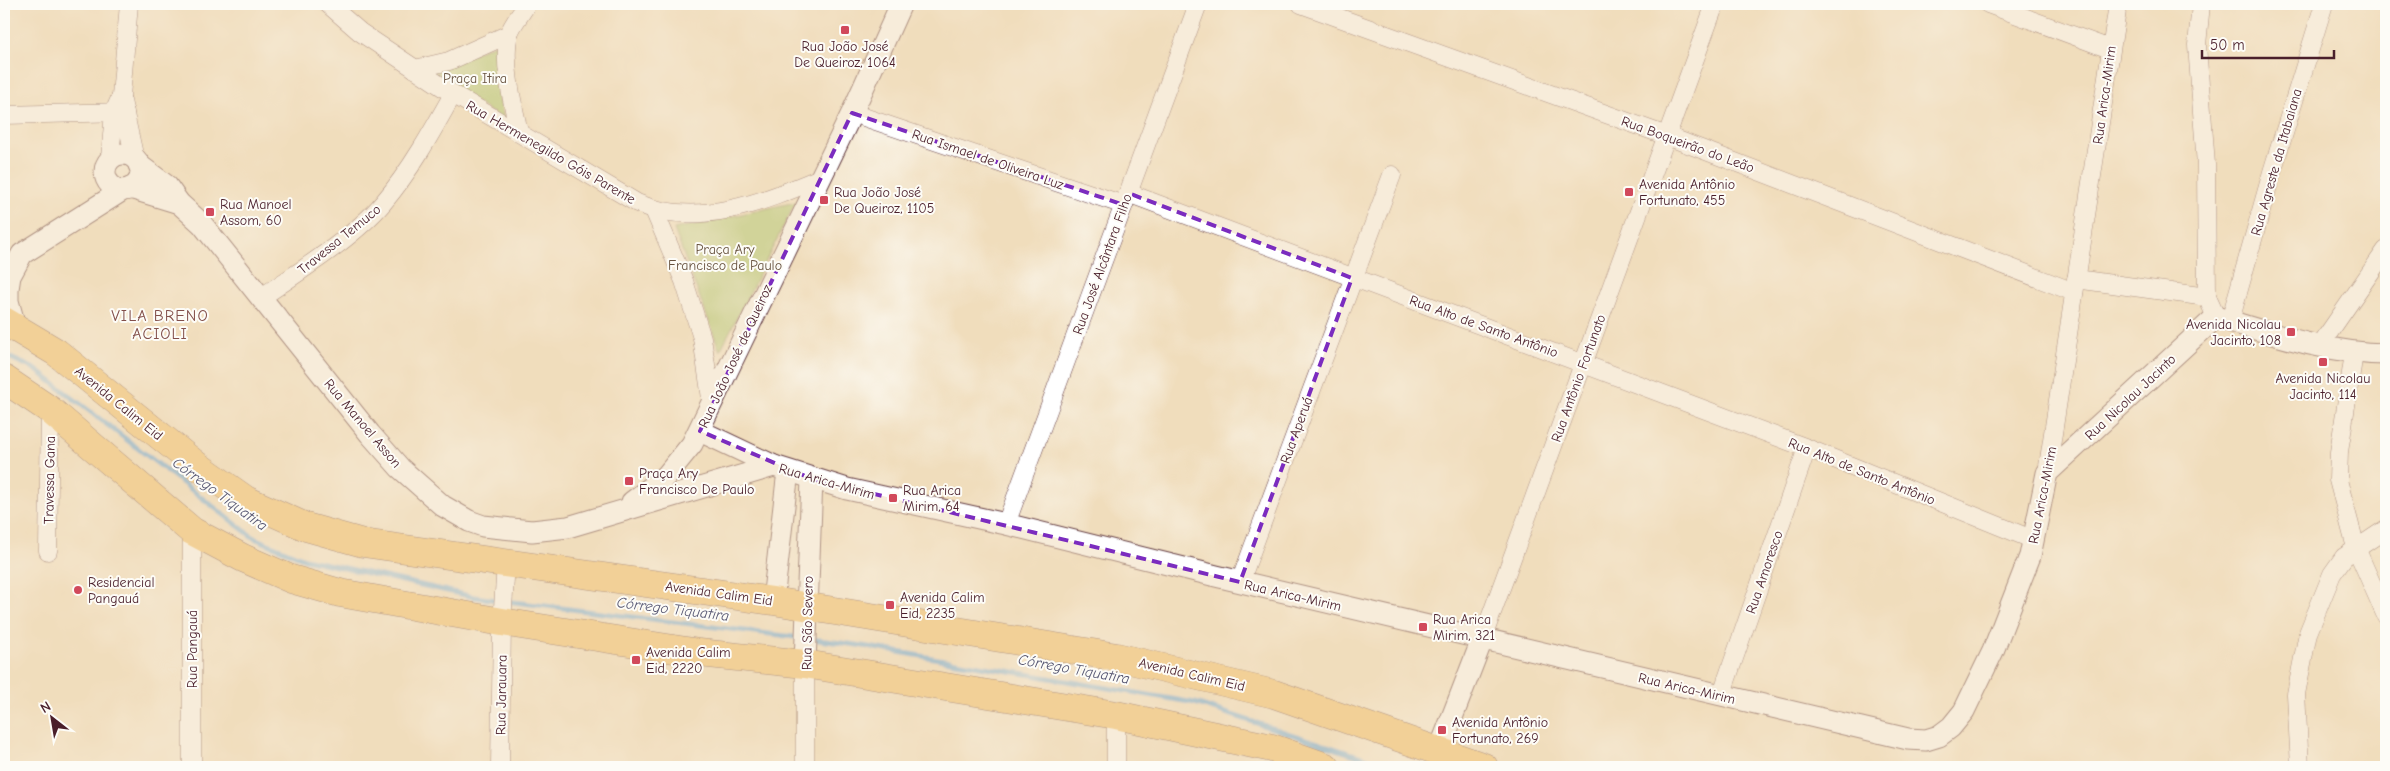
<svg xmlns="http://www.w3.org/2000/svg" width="2390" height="771" font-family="'Comic Neue',sans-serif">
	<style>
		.green { fill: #acc86f; stroke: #7b744d }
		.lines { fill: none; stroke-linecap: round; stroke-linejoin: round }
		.stream { stroke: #65a6d9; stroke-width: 5 }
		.minor-casing { stroke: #633c41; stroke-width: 19 }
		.tertiary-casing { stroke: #633c41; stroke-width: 23 }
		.primary-casing { stroke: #633c41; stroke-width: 29 }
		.minor { stroke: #fff; stroke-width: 18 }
		.tertiary { stroke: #fff; stroke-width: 21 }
		.primary { stroke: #f4c26a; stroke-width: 28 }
		.marked { fill: none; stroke: #7b2cbf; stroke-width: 4; stroke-dasharray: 10 6; stroke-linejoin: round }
		.poi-dot { fill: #d1495b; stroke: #fdfcf7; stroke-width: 2 }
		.labels { text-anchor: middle; stroke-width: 4; stroke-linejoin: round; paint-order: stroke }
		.poi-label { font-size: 14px; fill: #4a1f2b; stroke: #fdfcf7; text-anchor: start }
		.park-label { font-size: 14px; fill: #67523f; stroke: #fdfcf7 }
		.street-label { font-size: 14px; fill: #4a1f2b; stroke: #fdfcf7 }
		.water-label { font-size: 15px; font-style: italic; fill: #555571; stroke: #fdfcf7 }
		.quarter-label { font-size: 16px; letter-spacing: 1px; fill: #834f4a; stroke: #fdfcf7 }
	</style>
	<rect width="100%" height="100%" fill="#fdfcf7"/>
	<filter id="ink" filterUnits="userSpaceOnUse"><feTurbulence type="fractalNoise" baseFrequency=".02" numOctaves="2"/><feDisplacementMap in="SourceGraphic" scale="10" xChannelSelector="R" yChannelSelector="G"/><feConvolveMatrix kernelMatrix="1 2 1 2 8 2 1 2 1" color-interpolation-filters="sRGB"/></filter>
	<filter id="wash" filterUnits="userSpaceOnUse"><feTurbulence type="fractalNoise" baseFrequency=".0096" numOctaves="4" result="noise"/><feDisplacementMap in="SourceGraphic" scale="20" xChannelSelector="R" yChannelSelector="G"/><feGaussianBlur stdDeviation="1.12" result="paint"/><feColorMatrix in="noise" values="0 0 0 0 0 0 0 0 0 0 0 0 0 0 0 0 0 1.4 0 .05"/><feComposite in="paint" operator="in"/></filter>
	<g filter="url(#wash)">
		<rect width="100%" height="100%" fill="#f0ddbc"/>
		<g class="green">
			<path d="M 500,42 L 495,79 L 504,120 L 428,72 Z"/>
			<path d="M 796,202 L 720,351 L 674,229 Z"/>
		</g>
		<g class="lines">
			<g class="stream">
				<path d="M 4,355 L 35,369 L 254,538 L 305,559 L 474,597 L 802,638"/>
				<path d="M 811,639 L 857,645 L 1195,703 L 1392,767"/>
			</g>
		</g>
	</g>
	<g filter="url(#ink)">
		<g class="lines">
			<g class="minor-casing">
				<g id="minor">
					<path d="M 328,4 L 360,32 L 453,94 L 637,203 C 697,229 763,202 820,178"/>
					<path d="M 1301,4 L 1667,136 L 2074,292"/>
					<path d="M 1988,4 L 2110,49"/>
					<path d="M 2201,4 L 2197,45 L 2206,165 L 2207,297 L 2216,317"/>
					<path d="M 415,69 L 449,61 L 509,34"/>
					<path d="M 122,101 L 135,159"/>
					<path d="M 852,113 L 1124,205"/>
					<path d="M 4,115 L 125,112"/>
					<path d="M 519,132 C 513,105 502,61 509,34 C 512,24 522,13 527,4"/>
					<path d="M 110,159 L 114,112 L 121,96 L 129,4"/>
					<path d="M 1128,193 L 1807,448 L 2034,540"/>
					<path d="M 654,210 L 684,281 L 702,338 L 712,405"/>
					<path d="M 2076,279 L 2207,297"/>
					<path d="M 262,297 C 300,271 353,238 383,203 C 411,170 432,132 453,94"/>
					<path d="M 2230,321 L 2272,172 L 2324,4"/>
					<path d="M 2319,347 L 2386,250"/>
					<path d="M 2354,353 L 2339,452 L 2338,480 L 2356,548 L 2386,616"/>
					<path d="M 2047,473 L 2118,4"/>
					<path d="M 1006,524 L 1198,4"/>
					<path d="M 192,531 L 192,767"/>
					<path d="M 48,551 L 50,410"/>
					<path d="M 1240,582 L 1392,175"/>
					<path d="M 1482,640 L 1715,4"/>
					<path d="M 805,664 L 805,767"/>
					<path d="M 1721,696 L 1807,448"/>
					<path d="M 1116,715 L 1116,767"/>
					<path d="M 500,767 L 502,622 L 506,564"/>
					<path d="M 2300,767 L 2296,694 L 2308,633 L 2332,574 L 2344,557 L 2386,529"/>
				</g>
			</g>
			<g class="tertiary-casing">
				<g id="tertiary">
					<circle cx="123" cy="172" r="18"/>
					<path d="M 139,165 L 167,186 L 179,203 L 202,224 L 370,434 L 400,468 L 443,506 L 469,521 L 483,526 L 532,531 L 568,527 L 774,466"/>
					<path d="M 130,188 L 179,203"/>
					<path d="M 15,326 L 8,301 L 8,289 L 10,276 L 22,254 L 123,190"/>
					<path d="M 700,431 L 774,466 L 847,489 L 1006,524 L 1216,576 L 1908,739 L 1926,740 L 1939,736 L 1951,727 L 1964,711 L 1993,651 L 2030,556 L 2047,473 L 2216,317 C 2272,334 2327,353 2386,354"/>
					<path d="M 632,502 L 666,476 L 692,444 L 852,113 L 901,4"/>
					<path d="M 773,601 L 788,471"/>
					<path d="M 805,664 L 812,479"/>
					<path d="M 1439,751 L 1482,640"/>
				</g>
			</g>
			<g class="primary-casing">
				<g id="primary">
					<path d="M 4,321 L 56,352 L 195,464 L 246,500 L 306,527 L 363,543 L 773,601 L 1117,657 L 1274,694 L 1484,767"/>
					<path d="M 4,379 L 50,410 L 192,531 L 243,558 L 291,579 L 340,593 L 502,622 L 699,653 L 805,664 L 1116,715 L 1272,748 L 1326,767"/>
				</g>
			</g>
			<use href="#minor" class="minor"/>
			<use href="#tertiary" class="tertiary"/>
			<use href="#primary" class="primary"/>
		</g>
	</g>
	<path d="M0 0H2390V771H0ZM 852,113 L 1124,205 L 1128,193 L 1352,278 L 1240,582 L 812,479 L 700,431 Z" fill="#f0ddbc" fill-opacity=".55" fill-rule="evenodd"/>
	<path class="marked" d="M 852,113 L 1124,205 L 1128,193 L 1352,278 L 1240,582 L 812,479 L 700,431 Z"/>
	<g class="poi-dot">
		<rect x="840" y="25" width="10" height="10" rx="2.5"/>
		<rect x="1624" y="187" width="10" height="10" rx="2.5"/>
		<rect x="819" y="195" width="10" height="10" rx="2.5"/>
		<rect x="205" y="207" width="10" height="10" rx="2.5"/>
		<rect x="2286" y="327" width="10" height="10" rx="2.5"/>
		<rect x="2318" y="357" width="10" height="10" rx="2.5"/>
		<rect x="624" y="476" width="10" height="10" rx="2.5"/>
		<rect x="888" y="493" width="10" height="10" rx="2.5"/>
		<circle cx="78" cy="590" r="5"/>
		<rect x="885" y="600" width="10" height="10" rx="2.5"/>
		<rect x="1418" y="622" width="10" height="10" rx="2.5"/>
		<rect x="631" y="655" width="10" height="10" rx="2.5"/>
		<rect x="1437" y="725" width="10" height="10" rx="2.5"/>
	</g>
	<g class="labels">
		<g class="poi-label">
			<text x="845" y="51" text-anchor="middle">Rua João José<tspan x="845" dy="16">De Queiroz, 1064</tspan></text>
			<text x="1639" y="189">Avenida Antônio<tspan x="1639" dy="16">Fortunato, 455</tspan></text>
			<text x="834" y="197">Rua João José<tspan x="834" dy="16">De Queiroz, 1105</tspan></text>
			<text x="220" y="209">Rua Manoel<tspan x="220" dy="16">Assom, 60</tspan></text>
			<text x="2281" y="329" text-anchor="end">Avenida Nicolau<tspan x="2281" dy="16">Jacinto, 108</tspan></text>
			<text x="2323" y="383" text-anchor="middle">Avenida Nicolau<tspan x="2323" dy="16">Jacinto, 114</tspan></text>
			<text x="639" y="478">Praça Ary<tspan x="639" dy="16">Francisco De Paulo</tspan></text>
			<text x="903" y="495">Rua Arica<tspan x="903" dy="16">Mirim, 64</tspan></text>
			<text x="88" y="587">Residencial<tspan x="88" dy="16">Pangauá</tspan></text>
			<text x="900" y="602">Avenida Calim<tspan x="900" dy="16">Eid, 2235</tspan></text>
			<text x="1433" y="624">Rua Arica<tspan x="1433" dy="16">Mirim, 321</tspan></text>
			<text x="646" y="657">Avenida Calim<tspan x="646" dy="16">Eid, 2220</tspan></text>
			<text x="1452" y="727">Avenida Antônio<tspan x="1452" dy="16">Fortunato, 269</tspan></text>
		</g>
		<g class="park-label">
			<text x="475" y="83">Praça Itira</text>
			<text x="725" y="254">Praça Ary<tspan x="725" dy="16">Francisco de Paulo</tspan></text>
		</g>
		<g class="street-label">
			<text transform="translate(2104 95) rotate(-82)" y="5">Rua Arica-Mirim</text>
			<text transform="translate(1688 144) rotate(20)" y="5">Rua Boqueirão do Leão</text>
			<text transform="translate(551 152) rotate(30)" y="5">Rua Hermenegildo Góis Parente</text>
			<text transform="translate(988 159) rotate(19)" y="5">Rua Ismael de Oliveira Luz</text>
			<text transform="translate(2276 162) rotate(-74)" y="5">Rua Agreste da Itabaiana</text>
			<text transform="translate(339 239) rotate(-39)" y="5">Travessa Temuco</text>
			<text transform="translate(1102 264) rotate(-70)" y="5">Rua José Alcântara Filho</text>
			<text transform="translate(1484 326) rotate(20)" y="5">Rua Alto de Santo Antônio</text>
			<text transform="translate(735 356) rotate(-65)" y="5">Rua João José de Queiroz</text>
			<text transform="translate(1578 378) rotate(-70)" y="5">Rua Antônio Fortunato</text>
			<text transform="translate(2130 397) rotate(-43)" y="5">Rua Nicolau Jacinto</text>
			<text transform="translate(119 403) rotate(39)" y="5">Avenida Calim Eid</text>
			<text transform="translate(363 423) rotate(50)" y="5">Rua Manoel Asson</text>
			<text transform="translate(1296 430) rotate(-70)" y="5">Rua Aperuá</text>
			<text transform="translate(1862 471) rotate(22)" y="5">Rua Alto de Santo Antônio</text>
			<text transform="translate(49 480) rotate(-89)" y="5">Travessa Gana</text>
			<text transform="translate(827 481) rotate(16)" y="5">Rua Arica-Mirim</text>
			<text transform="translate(2042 495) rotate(-79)" y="5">Rua Arica-Mirim</text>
			<text transform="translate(1764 572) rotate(-71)" y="5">Rua Amoresco</text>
			<text transform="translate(719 593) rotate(8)" y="5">Avenida Calim Eid</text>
			<text transform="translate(1293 595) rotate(13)" y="5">Rua Arica-Mirim</text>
			<text transform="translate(807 623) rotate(-89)" y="5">Rua São Severo</text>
			<text transform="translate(192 649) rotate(-90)" y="5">Rua Pangauá</text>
			<text transform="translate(1192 674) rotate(13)" y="5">Avenida Calim Eid</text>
			<text transform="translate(1687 688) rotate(13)" y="5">Rua Arica-Mirim</text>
			<text transform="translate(501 695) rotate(-89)" y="5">Rua Jarauara</text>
		</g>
		<g class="water-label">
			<text transform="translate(220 494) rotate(36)" y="5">Córrego Tiquatira</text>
			<text transform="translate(673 609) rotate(7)" y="5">Córrego Tiquatira</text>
			<text transform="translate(1074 669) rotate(10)" y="5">Córrego Tiquatira</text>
		</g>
		<g class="quarter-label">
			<text x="160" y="321">VILA BRENO<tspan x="160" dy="18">ACIOLI</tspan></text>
		</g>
	</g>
	<rect width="2390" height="771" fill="none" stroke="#fdfcf7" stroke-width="20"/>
	<g transform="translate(52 718) rotate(329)" stroke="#fdfcf7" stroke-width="4" paint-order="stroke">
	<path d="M0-4L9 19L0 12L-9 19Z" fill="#4a1f2b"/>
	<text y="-8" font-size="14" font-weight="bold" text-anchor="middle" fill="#4a1f2b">N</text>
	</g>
	<path d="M2202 50v8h132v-8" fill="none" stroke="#4a1f2b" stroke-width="2.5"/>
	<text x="2210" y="50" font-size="15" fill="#4a1f2b" stroke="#fdfcf7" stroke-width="4" paint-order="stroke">50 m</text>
</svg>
